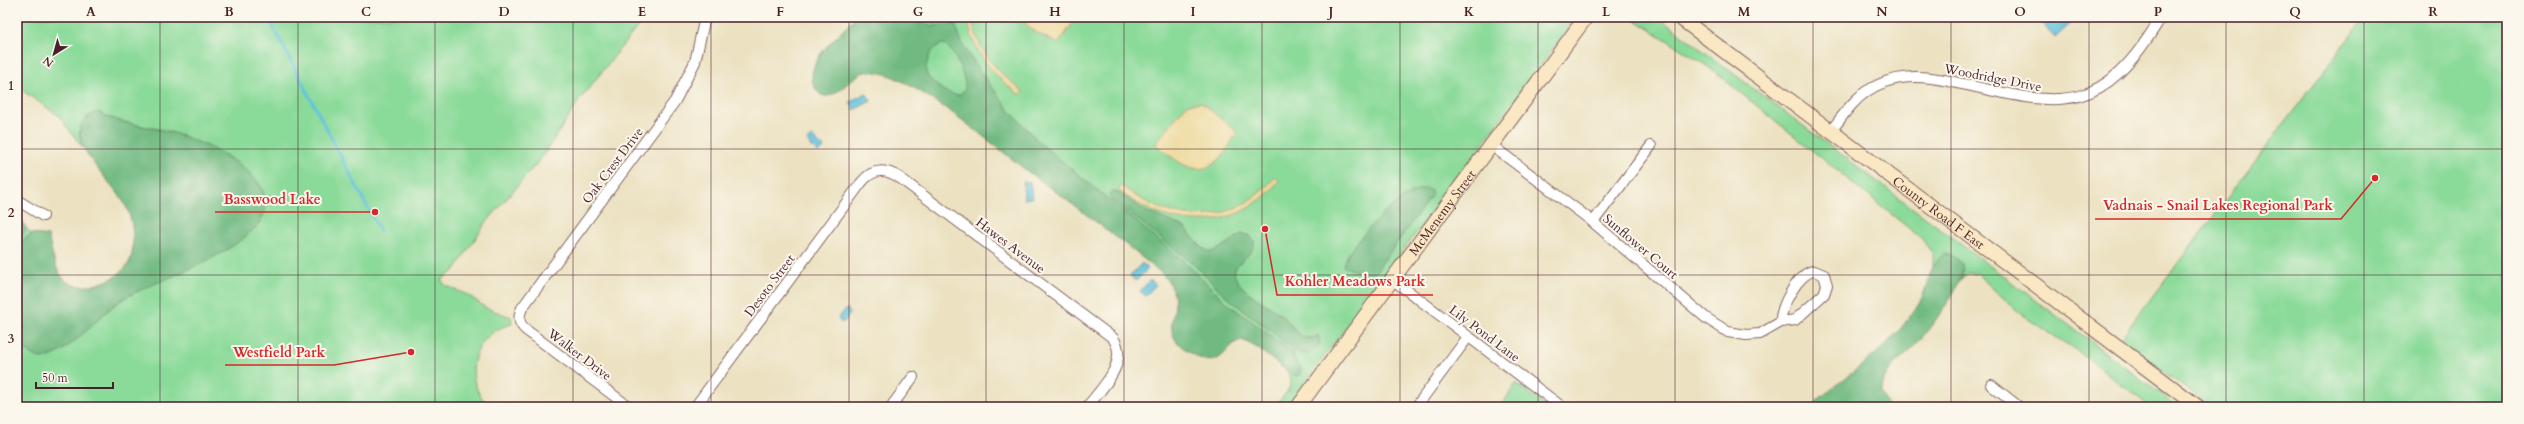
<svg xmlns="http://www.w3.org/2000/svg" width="2524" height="424" font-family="Cardo,serif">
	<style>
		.green { fill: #8ada99; stroke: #6a7c62 }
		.forest { fill: #6fba81; stroke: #5c6c56; fill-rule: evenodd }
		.sand { fill: #eeda9e; stroke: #9c7c64 }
		.water { fill: #5cc1da; stroke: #537082 }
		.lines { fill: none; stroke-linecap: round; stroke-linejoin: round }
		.stream { stroke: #5cc1da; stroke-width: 3 }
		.street-casing { stroke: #836360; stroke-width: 12 }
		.secondary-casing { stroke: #836360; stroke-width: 16 }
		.street { stroke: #fff; stroke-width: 10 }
		.secondary { stroke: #fae7c3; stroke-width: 14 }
		.grid { fill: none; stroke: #4a1f2b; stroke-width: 1; stroke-opacity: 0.55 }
		.labels { text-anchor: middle; stroke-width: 4; stroke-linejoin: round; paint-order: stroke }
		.street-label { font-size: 13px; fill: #4a1f2b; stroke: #fbf7ec }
		.leader { fill: none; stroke: #d62828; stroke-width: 1.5 }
		.callout-dot { fill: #d62828; stroke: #fbf7ec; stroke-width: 1.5 }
		.callout-label { font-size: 14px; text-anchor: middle; font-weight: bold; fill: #d62828; stroke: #fbf7ec; stroke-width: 4; stroke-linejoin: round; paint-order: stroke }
		.neatline { fill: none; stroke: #4a1f2b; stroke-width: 1.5 }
		.grid-label { font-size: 13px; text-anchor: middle; font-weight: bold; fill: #4a1f2b }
	</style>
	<rect width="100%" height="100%" fill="#fbf7ec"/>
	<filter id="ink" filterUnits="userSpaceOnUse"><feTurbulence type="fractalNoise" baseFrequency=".025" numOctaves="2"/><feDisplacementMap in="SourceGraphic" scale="8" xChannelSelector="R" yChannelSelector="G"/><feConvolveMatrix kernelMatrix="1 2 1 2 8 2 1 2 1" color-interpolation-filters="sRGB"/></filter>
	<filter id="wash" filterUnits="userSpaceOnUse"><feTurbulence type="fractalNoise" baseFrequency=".012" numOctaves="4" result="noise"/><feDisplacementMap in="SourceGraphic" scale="16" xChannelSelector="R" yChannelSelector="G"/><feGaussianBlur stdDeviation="0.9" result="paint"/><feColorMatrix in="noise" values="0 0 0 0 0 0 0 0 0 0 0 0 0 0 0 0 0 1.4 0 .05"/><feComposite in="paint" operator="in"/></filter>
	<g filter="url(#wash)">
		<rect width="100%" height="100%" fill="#ece2c2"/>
		<g class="green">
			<path d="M 17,17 L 645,17 L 578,102 L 543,156 L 485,224 L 454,271 L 441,280 L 445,285 L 468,295 L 486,308 L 511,317 L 512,324 C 472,333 460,380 490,407 L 17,407 L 17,215 L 30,233 L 47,236 L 75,339 C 94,321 112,304 134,292 C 164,276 297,237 259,186 C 248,170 233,160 215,151 C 198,142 180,134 162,130 C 139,125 119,123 98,113 L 80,143 L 83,148 L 58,115 L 17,87 Z"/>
			<path d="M 892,17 L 1577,17 L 1287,407 L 1274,407 C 1283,396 1298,385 1287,371 L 1296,376 L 1301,372 L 869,48 Z"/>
			<path d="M 1631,17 L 1658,17 L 2178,407 L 2150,407 L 2091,360 L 2022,315 L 1977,274 L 1967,273 L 1959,283 L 1962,277 L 1962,264 L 1956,258 L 1937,260 L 1933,270 L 1933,254 L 1921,238 L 1710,68 Z"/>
			<path d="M 2365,17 L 2507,17 L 2507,407 L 2210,407 L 2120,339 Z"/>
			<path d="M 1516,383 L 1547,407 L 1501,407 Z"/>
		</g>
		<g class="forest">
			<path d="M 855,17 L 906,17 L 933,26 L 955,24 L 963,45 L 979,70 L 1010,111 L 1041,144 L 1184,261 L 1227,303 L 1294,353 L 1293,358 L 1301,368 L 1300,374 L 1296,376 L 1291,374 L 1256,347 L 1242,340 C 1230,342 1226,356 1215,360 C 1207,362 1200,359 1194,355 C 1154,332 1182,317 1173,291 C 1171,283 1165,277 1159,271 C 1116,236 1071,203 1026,170 C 990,142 955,112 916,89 C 903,81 881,69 865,72 C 849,75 824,119 812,80 C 811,53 840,37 855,17 ZM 944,44 C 953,48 967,79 965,89 L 960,95 C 948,96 934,85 927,75 C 924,64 931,45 944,44 Z"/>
			<path d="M 917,17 L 953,17 L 935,22 Z"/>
			<path d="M 98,112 C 123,125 148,126 174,133 C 202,142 257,165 265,197 C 278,245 153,280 123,299 C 98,315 75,348 49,357 C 35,361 27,351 17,343 L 17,244 L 32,234 L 48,236 C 53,254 55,284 79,286 C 95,287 112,281 123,270 C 131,263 133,253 133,243 C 134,227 130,212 122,199 C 109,178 50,128 98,112 Z"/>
			<path d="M 1427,188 L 1432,192 L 1431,196 L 1374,274 L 1368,276 L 1343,266 C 1347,246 1396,199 1415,191 C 1419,190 1423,189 1427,188 Z"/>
			<path d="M 1112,191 L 1117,192 L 1147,212 L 1184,227 L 1202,248 L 1210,252 L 1219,249 L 1242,234 L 1249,235 L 1254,241 C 1256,256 1231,262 1235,276 C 1239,291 1273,307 1284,317 C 1291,323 1295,333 1304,337 C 1309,339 1313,338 1318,335 L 1320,344 L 1309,354 L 1299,353 L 1229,299 L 1190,261 L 1111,199 L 1109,195 Z"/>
			<path d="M 17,215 L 26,230 L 17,240 Z"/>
			<path d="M 1946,254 L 1953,256 L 1962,264 C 1968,279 1930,329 1918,342 C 1906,355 1880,373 1881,392 L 1889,407 L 1813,407 L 1819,399 C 1859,366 1892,348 1920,301 C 1928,289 1930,259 1946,254 Z"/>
		</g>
		<g class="sand">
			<path d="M 967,17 L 972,17 C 976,50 998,73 1023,91 L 1020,95 C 992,75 973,52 967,17 Z"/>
			<path d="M 1021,17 L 1077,17 L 1058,44 L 1030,29 Z"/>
			<path d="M 1201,102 L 1237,132 C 1212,181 1194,177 1155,144 L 1187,104 Z"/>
			<path d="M 1275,177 L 1279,181 C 1235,235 1169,231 1118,190 L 1122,186 C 1171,225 1232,229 1275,177 Z"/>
		</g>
		<g class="water">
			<path d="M 2038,17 L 2078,17 L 2056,37 L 2049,32 Z"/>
			<path d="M 866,93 L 871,101 L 854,110 L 850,102 Z"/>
			<path d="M 812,136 L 824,148 L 818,153 L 807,141 Z"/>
			<path d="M 1023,182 L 1030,182 L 1032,198 L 1024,199 Z"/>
			<path d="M 1142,263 L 1148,269 L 1136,281 L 1130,276 Z"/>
			<path d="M 1150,280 L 1156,285 L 1145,296 L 1140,291 Z"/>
			<path d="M 847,308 L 850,314 L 844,322 L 840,322 L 838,318 Z"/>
		</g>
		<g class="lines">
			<path class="stream" d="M 268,17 L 380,231"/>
		</g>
	</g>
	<g filter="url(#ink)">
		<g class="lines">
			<g class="street-casing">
				<g id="street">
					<path d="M 1831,131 C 1842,117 1852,101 1867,91 C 1893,74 1920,75 1949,81 C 2054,104 2098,124 2161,17"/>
					<path d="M 1491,145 L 1588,218 L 1706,318 L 1728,332 L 1746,335 L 1760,334 L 1781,322 L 1795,320 L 1824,294 L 1827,285 L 1824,275 L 1814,271 C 1799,272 1779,308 1781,322"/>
					<path d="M 17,200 L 43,216"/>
					<path d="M 1593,222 L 1651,146"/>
					<path d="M 1392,279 L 1562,407"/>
					<path d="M 1991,385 L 2019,407"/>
					<path d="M 629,407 L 526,330 C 518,323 518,317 522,308 L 675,101 L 695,62 L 705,17"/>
					<path d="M 695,407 L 861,183 C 873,168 885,168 900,178 L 1113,338 C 1130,362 1101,389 1087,407"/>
					<path d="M 891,407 L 913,377"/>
					<path d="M 1416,407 L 1468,337"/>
				</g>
			</g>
			<g class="secondary-casing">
				<g id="secondary">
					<path id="s1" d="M 1679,17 L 2198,407"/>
					<path id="s2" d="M 1298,407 L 1586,17"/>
				</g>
			</g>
			<use href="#street" class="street"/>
			<use href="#secondary" class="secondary"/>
		</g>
	</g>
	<path class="grid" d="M 160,17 L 160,407M 298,17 L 298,407M 435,17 L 435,407M 573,17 L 573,407M 711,17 L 711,407M 849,17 L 849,407M 986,17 L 986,407M 1124,17 L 1124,407M 1262,17 L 1262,407M 1400,17 L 1400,407M 1538,17 L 1538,407M 1675,17 L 1675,407M 1813,17 L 1813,407M 1951,17 L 1951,407M 2089,17 L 2089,407M 2226,17 L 2226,407M 2364,17 L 2364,407M 17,149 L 2507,149M 17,275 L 2507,275"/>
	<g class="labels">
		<g class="street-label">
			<text transform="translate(1993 77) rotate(11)" y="5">Woodridge Drive</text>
			<text transform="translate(612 165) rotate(-53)" y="5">Oak Crest Drive</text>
			<text dy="5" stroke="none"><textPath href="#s2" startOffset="242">McMenemy Street</textPath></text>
			<text dy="5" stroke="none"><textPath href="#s1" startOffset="325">County Road F East</textPath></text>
			<text transform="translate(1011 245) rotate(37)" y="5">Hawes Avenue</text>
			<text transform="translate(1641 246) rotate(40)" y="5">Sunflower Court</text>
			<text transform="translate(769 285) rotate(-53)" y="5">Desoto Street</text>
			<text transform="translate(1485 333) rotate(37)" y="5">Lily Pond Lane</text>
			<text transform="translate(580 354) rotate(37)" y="5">Walker Drive</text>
		</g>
	</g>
	<path class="leader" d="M375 212L329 212H215M2375 178L2341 219H2095M1265 229L1277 295H1433M411 352L334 365H225"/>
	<g class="callout-dot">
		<circle cx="375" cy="212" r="4"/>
		<circle cx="2375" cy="178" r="4"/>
		<circle cx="1265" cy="229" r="4"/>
		<circle cx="411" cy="352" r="4"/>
	</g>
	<g class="callout-label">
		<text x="272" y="204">Basswood Lake</text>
		<text x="2218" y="210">Vadnais - Snail Lakes Regional Park</text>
		<text x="1355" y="286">Kohler Meadows Park</text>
		<text x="279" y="357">Westfield Park</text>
	</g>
	<rect width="2524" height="424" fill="none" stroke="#fbf7ec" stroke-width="44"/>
	<g transform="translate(54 54) rotate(217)" stroke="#fbf7ec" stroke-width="3" paint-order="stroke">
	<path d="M0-3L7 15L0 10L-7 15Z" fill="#4a1f2b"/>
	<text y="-6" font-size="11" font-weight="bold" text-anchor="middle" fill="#4a1f2b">N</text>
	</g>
	<path d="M36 382v6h77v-6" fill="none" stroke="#4a1f2b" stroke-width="2"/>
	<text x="42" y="382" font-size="12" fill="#4a1f2b" stroke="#fbf7ec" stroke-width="3" paint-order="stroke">50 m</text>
	<rect x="22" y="22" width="2480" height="380" class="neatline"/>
	<g class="grid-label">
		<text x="91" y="16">A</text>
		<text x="229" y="16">B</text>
		<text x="366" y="16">C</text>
		<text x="504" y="16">D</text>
		<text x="642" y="16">E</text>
		<text x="780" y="16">F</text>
		<text x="918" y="16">G</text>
		<text x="1055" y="16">H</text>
		<text x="1193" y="16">I</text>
		<text x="1331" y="16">J</text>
		<text x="1469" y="16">K</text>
		<text x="1606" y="16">L</text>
		<text x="1744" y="16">M</text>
		<text x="1882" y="16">N</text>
		<text x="2020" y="16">O</text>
		<text x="2158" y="16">P</text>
		<text x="2295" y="16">Q</text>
		<text x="2433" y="16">R</text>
		<text x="11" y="90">1</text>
		<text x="11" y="217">2</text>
		<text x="11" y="343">3</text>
	</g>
</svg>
